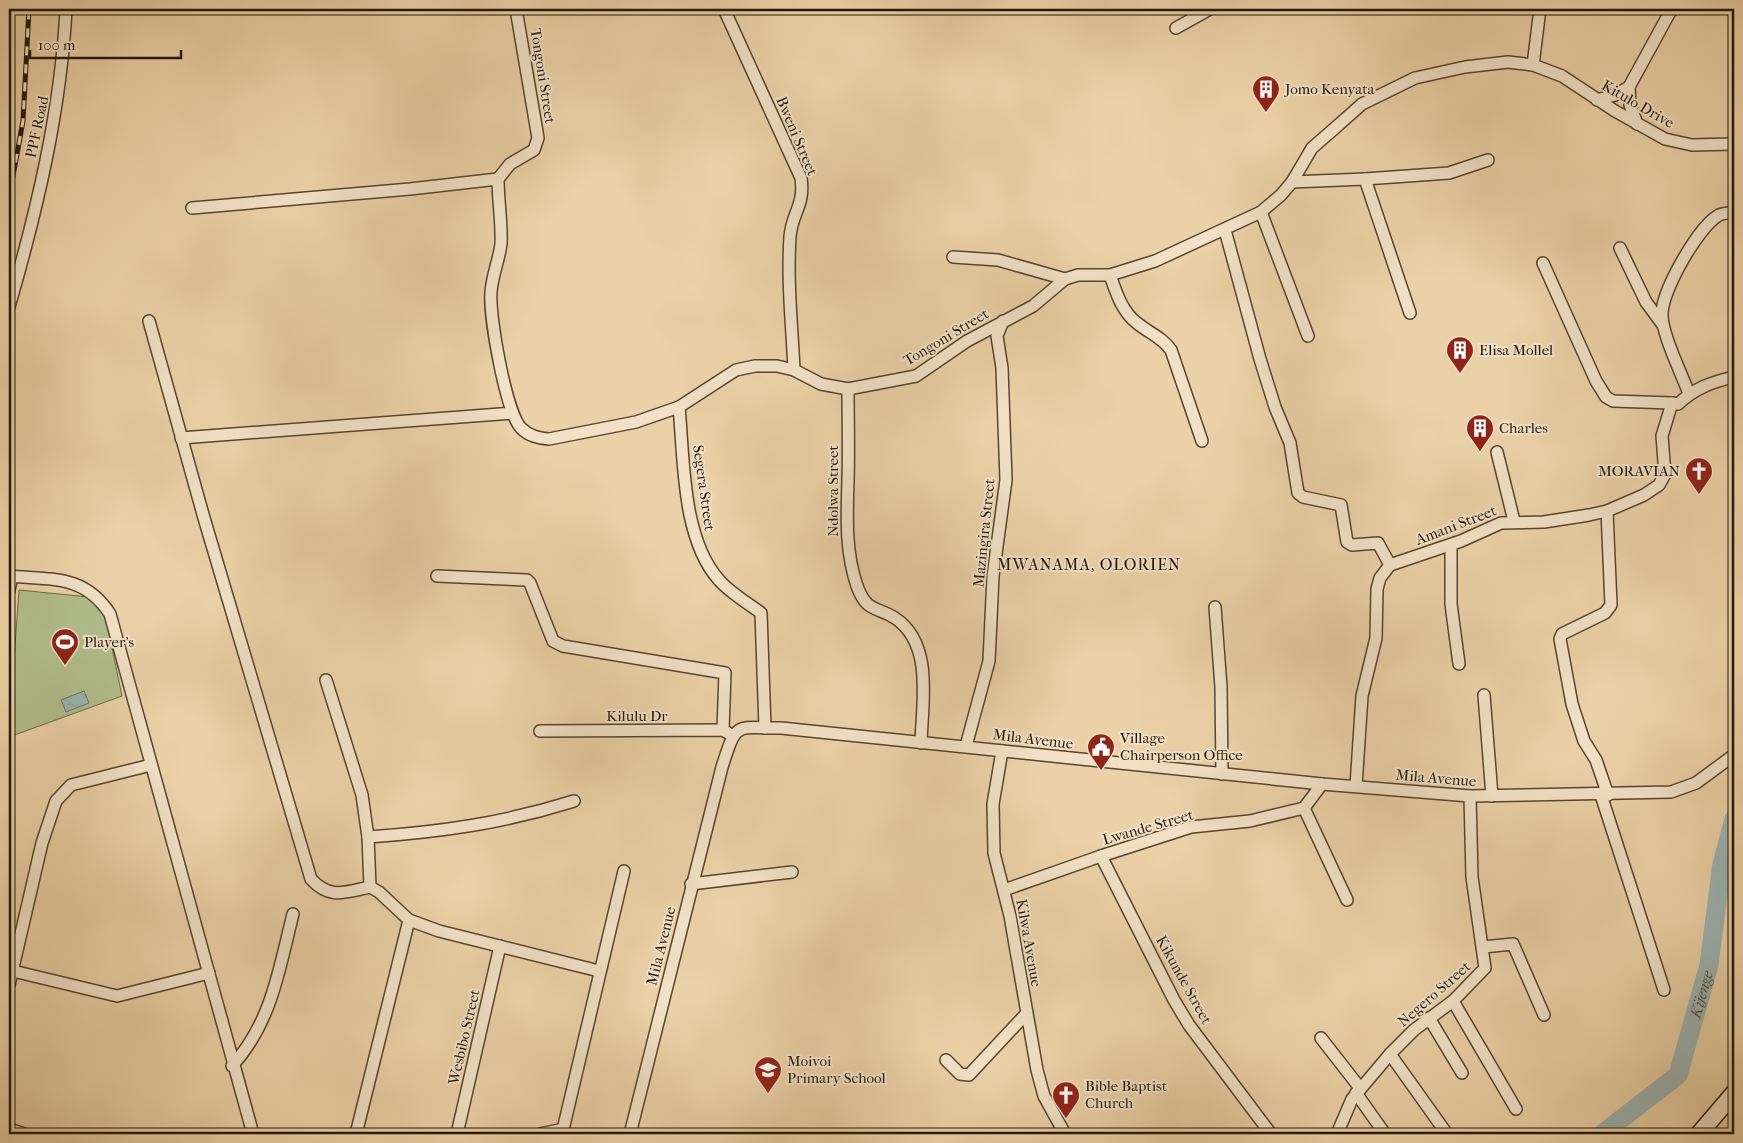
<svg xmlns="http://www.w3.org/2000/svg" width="1743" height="1143" font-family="'IM FELL French Canon',serif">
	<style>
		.pitch { fill: #b1bd8c; stroke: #6a6a4a }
		.water { fill: url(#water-ripples); stroke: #6c756e }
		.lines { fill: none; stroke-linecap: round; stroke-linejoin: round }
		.river { stroke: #9cb4b2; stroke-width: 19 }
		.street-casing { stroke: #564530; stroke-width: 14 }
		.secondary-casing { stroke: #241609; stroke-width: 19 }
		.street { stroke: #f2e1c6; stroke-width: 11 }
		.secondary { stroke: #f2e1c6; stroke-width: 16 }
		.rail-casing { stroke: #241609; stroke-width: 5 }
		.rail { stroke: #f2e1c6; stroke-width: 3; stroke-dasharray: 9; stroke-linecap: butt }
		.labels { text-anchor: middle; stroke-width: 4; stroke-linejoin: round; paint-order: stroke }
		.street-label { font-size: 15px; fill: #241609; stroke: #f2e1c6 }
		.poi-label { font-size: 15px; fill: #241609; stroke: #f2e1c6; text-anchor: start }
		.neighbourhood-label { font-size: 16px; letter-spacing: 1px; fill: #241609; stroke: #f2e1c6 }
		.water-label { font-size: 16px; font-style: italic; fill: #4e4d44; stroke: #f2e1c6 }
	</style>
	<defs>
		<pattern id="water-ripples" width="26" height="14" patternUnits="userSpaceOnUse" patternTransform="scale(1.25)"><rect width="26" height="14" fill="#9cb4b2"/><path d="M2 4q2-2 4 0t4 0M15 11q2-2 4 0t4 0" fill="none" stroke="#869a98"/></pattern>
	</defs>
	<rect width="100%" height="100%" fill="#ebd1a7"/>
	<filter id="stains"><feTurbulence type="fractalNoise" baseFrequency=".004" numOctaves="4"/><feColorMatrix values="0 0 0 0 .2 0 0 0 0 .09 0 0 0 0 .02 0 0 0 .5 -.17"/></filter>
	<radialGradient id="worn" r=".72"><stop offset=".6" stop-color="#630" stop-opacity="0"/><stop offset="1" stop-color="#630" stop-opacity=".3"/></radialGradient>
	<path class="pitch" d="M 19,590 L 89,597 L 104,609 L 122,696 L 9,737 L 9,687 L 13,673 Z"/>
	<path class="water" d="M 84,691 L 89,703 L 66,712 L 61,700 Z"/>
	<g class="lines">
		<path class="river" id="s1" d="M 1602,1134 L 1678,1075 L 1709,965 L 1722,864 L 1734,819"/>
		<g class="street-casing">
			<g id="street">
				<path d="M 516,9 L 538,138 L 534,150 L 510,164 L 498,179 C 498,200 502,223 501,244 C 499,260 492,276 491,292 C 489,317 506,412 521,428 C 529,436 538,438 549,439 L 636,422 L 679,407 L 736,370 L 755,366 L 777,366 L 794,370 L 821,384 L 848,389 L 916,376 L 967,341 L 1033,306 L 1065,279 L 1078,275 L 1110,275 L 1155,261 L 1261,212 L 1281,195 L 1292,182 L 1312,148 L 1335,128 L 1362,104 L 1415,78 L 1465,67 L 1508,62 L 1533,65 L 1562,76 L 1615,111 L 1665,139 L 1692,145 L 1734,144"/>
				<path d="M 724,9 L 801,178 C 805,206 792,212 790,237 C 787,281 792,326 794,370"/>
				<path d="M 1176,28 L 1210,9"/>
				<path d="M 1533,65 L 1540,9"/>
				<path d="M 1597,100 L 1615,95 L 1629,87"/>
				<path d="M 1637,124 L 1630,105 L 1629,87 L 1670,12 L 1674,9"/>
				<path d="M 1365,179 L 1449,173 L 1488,160"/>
				<path d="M 1292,182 L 1365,179 L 1410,313"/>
				<path d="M 192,208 L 410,189 L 498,179"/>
				<path d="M 1261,212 L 1308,336"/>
				<path d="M 1225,230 L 1260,359 L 1275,407 L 1290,443 L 1298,493 L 1303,497 L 1341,505 L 1347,542 L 1352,545 L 1378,543 L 1390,565"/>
				<path d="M 1620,248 L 1646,302 L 1663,325"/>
				<path d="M 953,257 L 998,260 L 1065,279"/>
				<path d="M 1543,263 L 1596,381 L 1606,397 L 1613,401 L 1672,403"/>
				<path d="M 1110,275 C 1116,292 1122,312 1137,323 C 1149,333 1162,337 1171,350 L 1202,441"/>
				<path d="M 9,307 C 37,210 61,110 66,9"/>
				<path d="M 149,321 L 204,518 L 311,879 C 330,900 345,892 370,887 L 379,892 L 409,920 L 439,931 L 599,971"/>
				<path d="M 848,389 C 848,419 849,450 848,480 C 847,516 845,551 857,586 C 867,613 876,606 895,618 C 934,644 922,703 921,743"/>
				<path d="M 1689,394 C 1682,374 1661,333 1662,313 C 1663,289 1698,227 1719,215 C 1723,213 1730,213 1734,212"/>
				<path d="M 679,407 C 684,460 682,539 719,580 C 730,593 748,603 761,613 L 765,728"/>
				<path d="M 181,438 L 512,413"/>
				<path d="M 1497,452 L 1514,521"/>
				<path d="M 1607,511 L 1611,605 L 1605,613 L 1562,634 L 1560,639 L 1572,704 L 1584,741 L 1596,760 L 1608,795"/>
				<path d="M 1451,545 L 1451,604 L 1459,664"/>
				<path d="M 9,576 C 51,580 84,574 110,614 L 253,1134"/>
				<path d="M 437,576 L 527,580 L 530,583 L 553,641 L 563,646 L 725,673 L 723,730"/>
				<path d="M 9,590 L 12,576"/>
				<path d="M 1215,607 L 1221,687 L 1222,774"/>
				<path d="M 326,680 L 362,795 L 368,837 L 370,887"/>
				<path d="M 1484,695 L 1492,796"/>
				<path d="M 540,731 L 723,730 L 728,733"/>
				<path d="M 966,746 L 989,661 L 993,576 L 1006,480 L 1002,368 L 997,336 L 1003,321"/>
				<path d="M 1002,751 L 993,804 L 994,853 L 1010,916 L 1037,1070 L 1044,1096 L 1065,1134"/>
				<path d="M 1356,786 L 1362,696 L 1376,638 L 1377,589 L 1380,578 L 1390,565 L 1461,541 L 1501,523 L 1544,522 L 1589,515 L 1607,511 L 1644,495 L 1659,485 L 1665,474 L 1662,436 L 1672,403 L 1678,404 C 1695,388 1712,382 1734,377"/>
				<path d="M 1601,795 L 1664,990"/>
				<path d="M 1304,808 L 1347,900"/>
				<path d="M 368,837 C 441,832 504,823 574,801"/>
				<path d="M 1101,856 L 1174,1000 L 1189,1025 L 1271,1134"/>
				<path d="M 691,884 L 792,872"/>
				<path d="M 1004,890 L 1101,856 L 1191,827 L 1250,821 L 1304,808 L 1322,784"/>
				<path d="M 1483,947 L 1513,944 L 1544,1015"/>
				<path d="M 13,971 L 117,996 L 209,973"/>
				<path d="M 9,985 L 42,843 L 56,801 L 71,785 L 151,765"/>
				<path d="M 1453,1001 L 1516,1109"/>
				<path d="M 1429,1018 L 1462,1073"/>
				<path d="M 1321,1038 L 1360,1088"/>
				<path d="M 1390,1054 L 1447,1134"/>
				<path d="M 946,1060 L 960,1074 L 969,1075 L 1026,1014"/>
				<path d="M 232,1066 C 272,1022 279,969 293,914"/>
				<path d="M 1356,1093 L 1385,1134"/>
				<path d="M 9,1129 L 24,1134"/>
				<path d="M 356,1134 L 409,920"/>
				<path d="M 457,1134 L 500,946"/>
				<path d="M 540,1134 L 564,1129"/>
				<path d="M 562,1134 L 624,871"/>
				<path d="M 630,1134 L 722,767 C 737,720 735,728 781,728 L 1322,784 L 1470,796 L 1671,792 L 1696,783 L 1734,755"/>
				<path d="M 1337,1134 L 1352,1099 L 1390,1054 L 1414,1030 L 1453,1001 L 1485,968 L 1472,877 L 1470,796"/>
			</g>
		</g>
		<g class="secondary-casing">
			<path id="secondary" d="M 1699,1134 L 1734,1093"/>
		</g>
		<use href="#street" class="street"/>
		<use href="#secondary" class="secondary"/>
		<g class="rail-casing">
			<path id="rail" d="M 9,198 L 23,121 L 29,9"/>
		</g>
		<use href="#rail" class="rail"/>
	</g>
	<defs>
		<g id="building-pin" transform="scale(1.4375)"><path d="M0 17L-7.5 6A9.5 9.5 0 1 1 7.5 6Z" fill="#8f2418" stroke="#f2e1c6"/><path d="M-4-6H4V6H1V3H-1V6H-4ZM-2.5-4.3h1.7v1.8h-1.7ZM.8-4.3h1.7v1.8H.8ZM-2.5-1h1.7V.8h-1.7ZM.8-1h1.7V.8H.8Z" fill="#fff"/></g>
		<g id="church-pin" transform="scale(1.4375)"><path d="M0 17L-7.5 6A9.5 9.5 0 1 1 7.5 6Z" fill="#8f2418" stroke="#f2e1c6"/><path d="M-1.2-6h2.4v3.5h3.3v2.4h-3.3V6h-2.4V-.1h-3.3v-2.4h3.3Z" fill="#fff"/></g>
		<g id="stadium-pin" transform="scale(1.4375)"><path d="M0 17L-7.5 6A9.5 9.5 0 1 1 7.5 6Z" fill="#8f2418" stroke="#f2e1c6"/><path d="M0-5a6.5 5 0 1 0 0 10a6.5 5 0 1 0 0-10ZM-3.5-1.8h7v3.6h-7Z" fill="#fff"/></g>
		<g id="civic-pin" transform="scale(1.4375)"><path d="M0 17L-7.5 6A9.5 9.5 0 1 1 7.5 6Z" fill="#8f2418" stroke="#f2e1c6"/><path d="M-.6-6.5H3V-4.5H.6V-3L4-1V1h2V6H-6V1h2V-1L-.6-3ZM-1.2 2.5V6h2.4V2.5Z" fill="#fff"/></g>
		<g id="school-pin" transform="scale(1.4375)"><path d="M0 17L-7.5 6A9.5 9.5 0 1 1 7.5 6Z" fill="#8f2418" stroke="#f2e1c6"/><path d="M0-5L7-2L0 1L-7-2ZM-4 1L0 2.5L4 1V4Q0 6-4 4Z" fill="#fff"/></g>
	</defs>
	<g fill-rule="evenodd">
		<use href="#building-pin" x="1266" y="89"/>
		<use href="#building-pin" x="1460" y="350"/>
		<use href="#building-pin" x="1480" y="428"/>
		<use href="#church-pin" x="1699" y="471"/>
		<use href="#stadium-pin" x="65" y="642"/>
		<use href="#civic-pin" x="1101" y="747"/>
		<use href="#school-pin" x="768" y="1070"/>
		<use href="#church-pin" x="1066" y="1095"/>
	</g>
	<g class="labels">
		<g class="street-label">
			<text transform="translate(543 76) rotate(81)" y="5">Tongoni Street</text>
			<text transform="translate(1638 104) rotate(30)" y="5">Kitulo Drive</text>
			<text transform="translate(37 127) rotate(-78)" y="5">PPF Road</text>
			<text transform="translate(797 136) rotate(67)" y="5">Bweni Street</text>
			<text transform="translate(946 337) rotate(-31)" y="5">Tongoni Street</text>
			<text transform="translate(704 488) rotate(82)" y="5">Segera Street</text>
			<text transform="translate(833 491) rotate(-90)" y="5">Ndolwa Street</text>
			<text transform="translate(1456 525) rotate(-21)" y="5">Amani Street</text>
			<text transform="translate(984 533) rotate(-84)" y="5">Mazingira Street</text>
			<text x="637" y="721">Kilulu Dr</text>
			<text transform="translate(1033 739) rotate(7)" y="5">Mila Avenue</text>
			<text transform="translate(1436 778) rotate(5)" y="5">Mila Avenue</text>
			<text transform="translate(1148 827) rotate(-16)" y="5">Lwande Street</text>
			<text transform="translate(1029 943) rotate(80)" y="5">Kilwa Avenue</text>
			<text transform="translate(661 946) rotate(-76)" y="5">Mila Avenue</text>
			<text transform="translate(1184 980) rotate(61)" y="5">Kikunde Street</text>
			<text transform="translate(1434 994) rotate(-41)" y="5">Negero Street</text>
			<text transform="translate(464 1037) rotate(-77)" y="5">Wesbibo Street</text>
		</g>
		<g class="poi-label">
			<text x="1285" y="94">Jomo Kenyata</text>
			<text x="1479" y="355">Elisa Mollel</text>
			<text x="1499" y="433">Charles</text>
			<text x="1680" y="476" text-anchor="end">MORAVIAN</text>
			<text x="84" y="647">Player's</text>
			<text x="1120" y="743">Village<tspan x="1120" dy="17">Chairperson Office</tspan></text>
			<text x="787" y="1066">Moivoi<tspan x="787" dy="17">Primary School</tspan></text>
			<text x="1085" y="1091">Bible Baptist<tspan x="1085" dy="17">Church</tspan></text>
		</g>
		<g class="neighbourhood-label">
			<text x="1089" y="570">MWANAMA, OLORIEN</text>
		</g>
		<g class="water-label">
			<text dy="6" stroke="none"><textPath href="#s1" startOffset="180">Kijenge</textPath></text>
		</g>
	</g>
	<rect width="1743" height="1143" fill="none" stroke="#ebd1a7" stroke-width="30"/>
	<rect x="10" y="10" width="1723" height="1123" fill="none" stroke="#241609" stroke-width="2.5"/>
	<rect x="15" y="15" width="1713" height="1113" fill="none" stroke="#241609"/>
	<path d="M30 50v8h151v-8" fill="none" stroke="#241609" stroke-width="2.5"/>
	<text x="38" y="50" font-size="15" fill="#241609" stroke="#f2e1c6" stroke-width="4" paint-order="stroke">100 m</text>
	<rect width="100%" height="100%" filter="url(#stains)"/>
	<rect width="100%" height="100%" fill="url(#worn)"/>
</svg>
